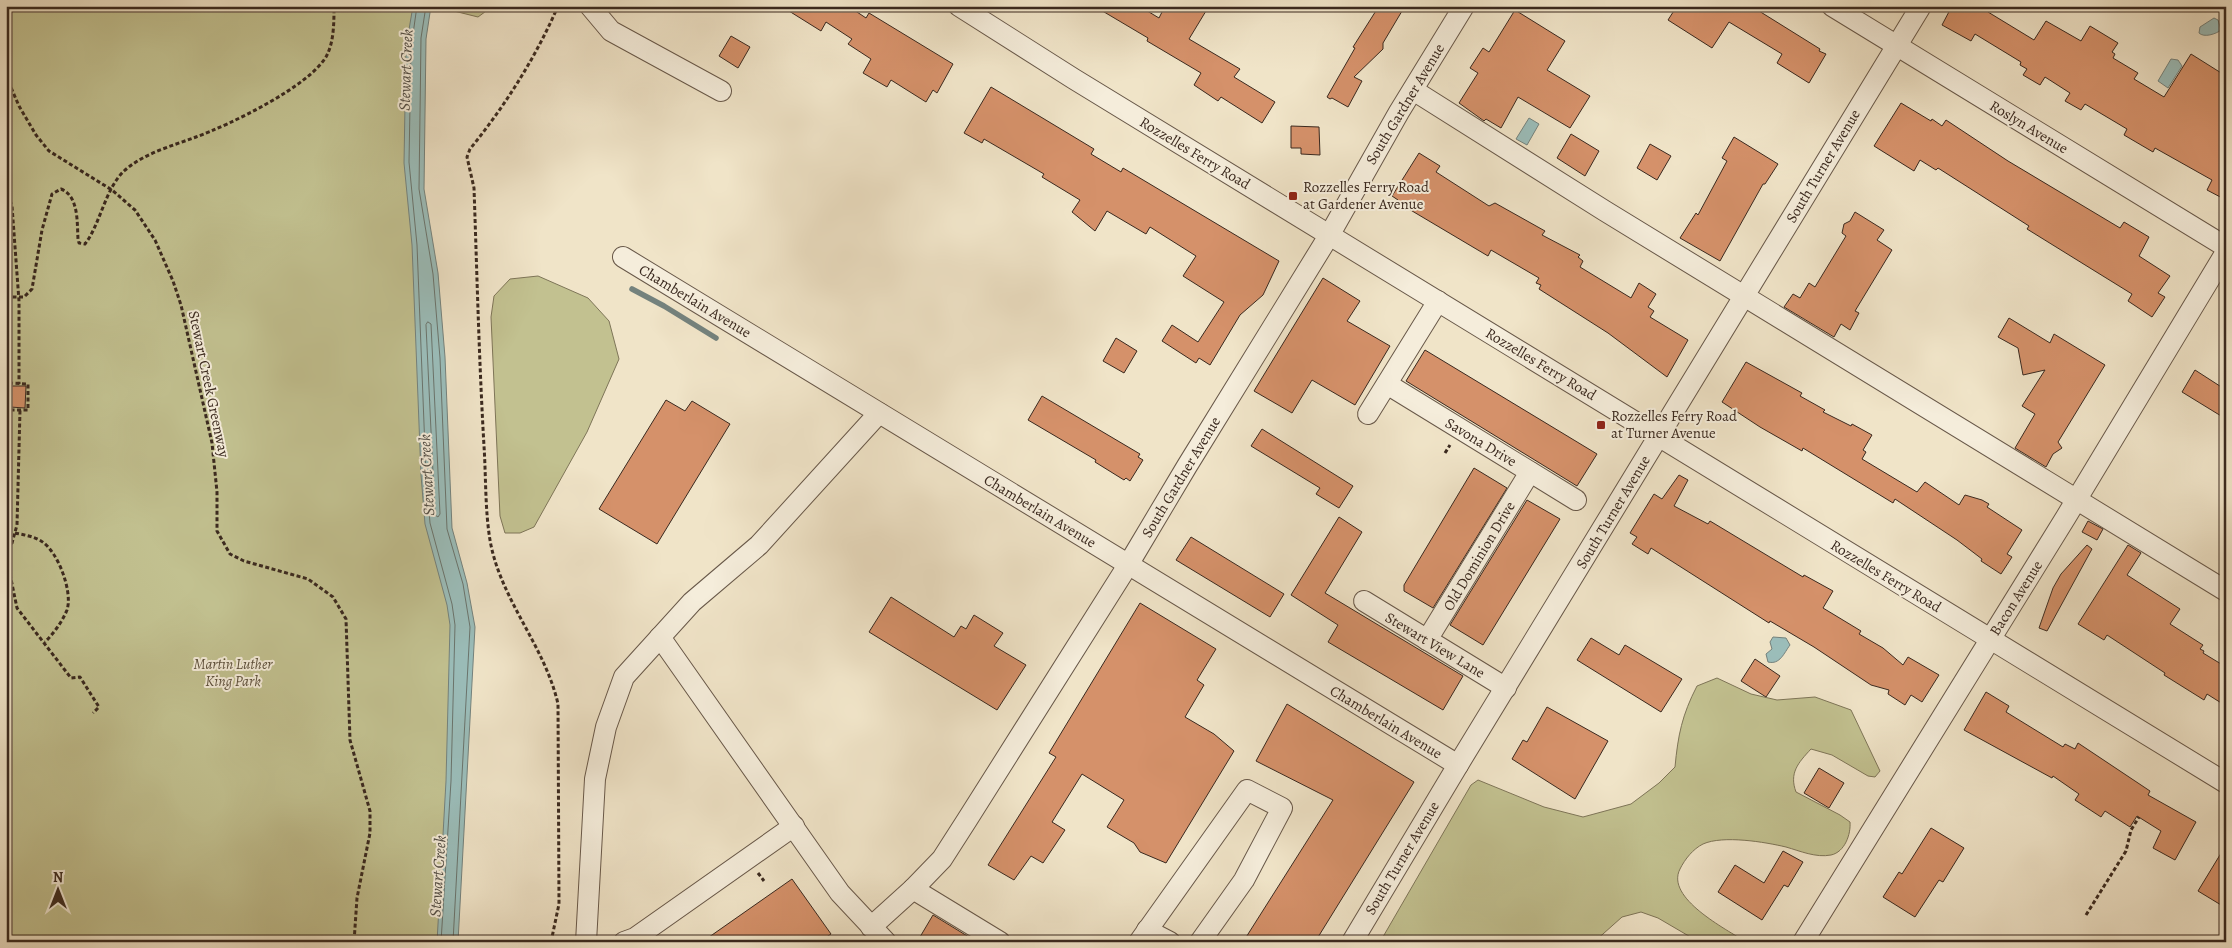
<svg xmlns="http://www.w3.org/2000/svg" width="2232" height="948" font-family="Alegreya,serif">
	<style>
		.green { fill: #c2c190; stroke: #7e7558 }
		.water { fill: #9bbebb; stroke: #74827d }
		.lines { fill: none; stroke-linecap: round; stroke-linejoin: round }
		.shore { stroke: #6a746d; stroke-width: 1 }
		.stream { stroke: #74827d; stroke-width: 5.5 }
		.building { fill: #d5916a; stroke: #3a291f }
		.minor-casing { stroke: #685849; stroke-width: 22 }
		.path { stroke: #3a291f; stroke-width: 3; stroke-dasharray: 4 2.5; stroke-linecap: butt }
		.minor { stroke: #f5eddb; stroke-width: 20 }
		.poi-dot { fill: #8f2418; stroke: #f5eddb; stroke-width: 2 }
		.labels { text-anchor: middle; stroke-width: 4; stroke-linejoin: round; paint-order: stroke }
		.street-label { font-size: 15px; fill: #3a291f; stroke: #f5eddb }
		.poi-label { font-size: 15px; fill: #3a291f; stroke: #f5eddb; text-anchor: start }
		.park-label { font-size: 15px; font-style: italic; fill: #5c4f3b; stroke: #f5eddb }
		.water-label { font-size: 16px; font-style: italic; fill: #524e46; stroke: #f5eddb }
	</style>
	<rect width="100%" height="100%" fill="#f0e4c8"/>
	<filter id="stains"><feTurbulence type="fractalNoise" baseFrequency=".004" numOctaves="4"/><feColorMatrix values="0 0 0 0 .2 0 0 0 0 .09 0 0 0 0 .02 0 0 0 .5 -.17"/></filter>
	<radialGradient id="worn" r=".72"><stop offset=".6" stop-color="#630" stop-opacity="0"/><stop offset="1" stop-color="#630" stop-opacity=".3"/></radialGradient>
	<g class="green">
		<path d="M 6,6 L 422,6 L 415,151 L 460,619 L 446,942 L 6,942 Z"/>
		<path d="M 453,6 L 493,6 L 478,17 L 454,11 Z"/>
		<path d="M 538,276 L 588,298 L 609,321 L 619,359 L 587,432 L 534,527 L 520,533 L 505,533 L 500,516 L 491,317 L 494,296 L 510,279 Z"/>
		<path d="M 1717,678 L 1751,694 L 1777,700 L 1815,697 L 1851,710 L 1880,771 L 1875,777 L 1868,776 L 1832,755 L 1811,749 C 1798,763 1789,773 1796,792 L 1840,815 L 1850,822 C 1851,834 1845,852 1831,855 C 1816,858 1800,851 1786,847 C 1765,842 1723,835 1703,844 C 1693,849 1685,859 1680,869 C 1665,898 1726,929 1746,942 L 1699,942 L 1658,918 L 1641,912 L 1622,917 L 1594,942 L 1380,942 L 1471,785 L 1478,780 L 1544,807 L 1583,817 L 1631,804 L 1659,783 L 1675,767 C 1678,735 1682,715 1697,686 Z"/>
	</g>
	<g class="water">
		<path d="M 413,6 L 431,6 L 426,39 L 424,189 L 438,273 L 445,357 L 452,528 L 467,583 L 475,627 L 458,942 L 437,942 L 446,781 L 450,625 L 447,605 L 425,524 L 421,475 L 412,245 L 404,163 L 406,47 Z"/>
		<path d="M 2214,18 L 2218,20 L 2221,30 C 2216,34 2204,38 2199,33 L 2200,27 Z"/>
		<path d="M 2171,59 L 2178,60 L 2182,66 L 2168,88 L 2158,81 Z"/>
		<path d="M 1529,118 L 1539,124 L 1527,145 L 1516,139 Z"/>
		<path d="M 1773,637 L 1786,638 L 1790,645 C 1784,653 1780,665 1768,662 L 1766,654 L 1772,649 L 1770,642 Z"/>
	</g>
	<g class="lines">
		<g class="shore">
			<path d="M 417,6 L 411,48 L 409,162 L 417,245 L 426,475 L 430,523 L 452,604 L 455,625 L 451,781 L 441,942"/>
			<path d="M 426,6 L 421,38 L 419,189 L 433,274 L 440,358 L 447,529 L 463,584 L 470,627 L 453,942"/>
			<path d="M 428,322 L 431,324 L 440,514 L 438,517 L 435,515 L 426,325 Z"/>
		</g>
		<path class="stream" d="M 632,289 L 664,306 L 716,338"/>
	</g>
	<g class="building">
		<path d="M 781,6 L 848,6 L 866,18 L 869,13 L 953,64 L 937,93 L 933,90 L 926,102 L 891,80 L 887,87 L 863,73 L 871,59 L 848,44 L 852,39 L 826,22 L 821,31 Z"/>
		<path d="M 1094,6 L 1139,6 L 1159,18 L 1165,6 L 1209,6 L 1189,39 L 1240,69 L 1234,77 L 1275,102 L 1262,123 L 1221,97 L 1218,101 L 1194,85 L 1201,73 L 1147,41 L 1148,38 Z"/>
		<path d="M 1379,6 L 1405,6 L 1383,43 L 1383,49 L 1354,77 L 1362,81 L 1348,107 L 1332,98 L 1330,99 L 1327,97 L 1355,48 L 1353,47 Z"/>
		<path d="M 1677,6 L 1751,6 L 1820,49 L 1819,51 L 1826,54 L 1809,83 L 1777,63 L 1782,54 L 1729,22 L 1712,48 L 1668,20 Z"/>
		<path d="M 1952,6 L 1992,6 L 1988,12 L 2034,40 L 2046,21 L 2081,41 L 2090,26 L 2118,43 L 2112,52 L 2115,54 L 2113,58 L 2138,73 L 2134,79 L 2164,97 L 2191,54 L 2226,76 L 2226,200 L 2207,190 L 2212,180 L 2155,148 L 2153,152 L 2124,135 L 2127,129 L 2085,104 L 2081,110 L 2065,101 L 2070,93 L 2045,77 L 2040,85 L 2023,75 L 2027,69 L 2020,65 L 2021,62 L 1975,34 L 1971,41 L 1942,25 Z"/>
		<path d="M 1515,10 L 1565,41 L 1547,70 L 1590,96 L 1570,128 L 1518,97 L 1501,128 L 1486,119 L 1484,121 L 1459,103 L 1478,73 L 1470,68 L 1483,48 L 1489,52 Z"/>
		<path d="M 731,36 L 750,47 L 738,68 L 719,56 Z"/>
		<path d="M 991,87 L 1094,149 L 1091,154 L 1121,172 L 1123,168 L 1279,261 L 1263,295 L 1240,315 L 1210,365 L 1199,358 L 1196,363 L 1162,341 L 1172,325 L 1198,342 L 1224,302 L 1183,276 L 1196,256 L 1150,227 L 1146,234 L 1107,211 L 1095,231 L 1072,212 L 1080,200 L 1042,177 L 1044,174 L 984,139 L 982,143 L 964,133 Z"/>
		<path d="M 1901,103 L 1931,121 L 1932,119 L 1942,126 L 1946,120 L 2008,161 L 2120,228 L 2124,222 L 2149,237 L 2139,256 L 2170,276 L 2158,293 L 2165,297 L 2152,317 L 2128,301 L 2132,294 L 2027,229 L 2029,226 L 1938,168 L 1936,170 L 1920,160 L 1914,171 L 1874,146 Z"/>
		<path d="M 1291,126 L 1319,127 L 1320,155 L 1301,154 L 1301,148 L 1291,148 Z"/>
		<path d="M 1571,134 L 1599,151 L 1585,176 L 1557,158 Z"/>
		<path d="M 1734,137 L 1778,164 L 1765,184 L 1763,184 L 1720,261 L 1680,238 L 1696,213 L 1698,215 L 1727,161 L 1722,158 Z"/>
		<path d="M 1650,144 L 1671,156 L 1657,180 L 1637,168 Z"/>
		<path d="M 1419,153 L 1440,166 L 1436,172 L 1489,206 L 1495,203 L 1545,231 L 1542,235 L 1580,255 L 1578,257 L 1583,261 L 1580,267 L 1631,298 L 1639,283 L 1656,294 L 1648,307 L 1654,311 L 1650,317 L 1688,340 L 1667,377 L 1608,333 L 1539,289 L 1541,285 L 1536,283 L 1539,278 L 1491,250 L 1488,256 L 1397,202 L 1398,200 L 1392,196 Z"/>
		<path d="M 1855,212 L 1884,230 L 1877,240 L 1892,250 L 1855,311 L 1859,313 L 1850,330 L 1841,324 L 1834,337 L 1784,307 L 1793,294 L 1800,298 L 1809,283 L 1815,287 L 1846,236 L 1842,233 L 1844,224 L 1850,221 Z"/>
		<path d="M 1323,278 L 1360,301 L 1347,321 L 1390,346 L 1355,405 L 1312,380 L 1292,413 L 1254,391 Z"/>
		<path d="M 2009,318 L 2050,343 L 2054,334 L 2105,365 L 2058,442 L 2062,448 L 2053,454 L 2046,467 L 2015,448 L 2035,414 L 2022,406 L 2045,370 L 2023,375 L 2018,348 L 1998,337 Z"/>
		<path d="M 1116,338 L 1137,351 L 1124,373 L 1103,361 Z"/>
		<path d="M 1425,350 L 1597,454 L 1577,486 L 1406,381 Z"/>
		<path d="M 1746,362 L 1802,393 L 1800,396 L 1825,410 L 1823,412 L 1851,426 L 1852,424 L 1872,435 L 1863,450 L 1866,452 L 1862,459 L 1917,492 L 1925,482 L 1959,505 L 1965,495 L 1982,500 L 1989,504 L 1987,507 L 2022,530 L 2007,554 L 2012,557 L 2001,574 L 1981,561 L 1982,559 L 1957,540 L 1895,499 L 1893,503 L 1803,448 L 1802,451 L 1760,427 L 1722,402 Z"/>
		<path d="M 2195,370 L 2226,390 L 2226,419 L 2182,392 Z"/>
		<path d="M 10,386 L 26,386 L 25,408 L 10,407 Z"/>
		<path d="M 1042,396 L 1140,454 L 1138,457 L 1143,460 L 1130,481 L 1126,478 L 1124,480 L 1095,462 L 1096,460 L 1028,420 Z"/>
		<path d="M 666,400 L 685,411 L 692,401 L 730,424 L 657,544 L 599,509 Z"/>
		<path d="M 1262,429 L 1353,486 L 1339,508 L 1316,494 L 1320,488 L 1251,446 Z"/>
		<path d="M 1474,468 L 1507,488 L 1433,608 L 1404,591 L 1404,585 Z"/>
		<path d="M 1679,475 L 1688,480 L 1674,506 L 1708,524 L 1710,521 L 1803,577 L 1804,575 L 1833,591 L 1823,608 L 1861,631 L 1859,634 L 1883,648 L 1903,665 L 1908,657 L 1939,675 L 1922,702 L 1911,695 L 1905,705 L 1888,694 L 1889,690 L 1871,685 L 1814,647 L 1770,621 L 1769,623 L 1651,548 L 1648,554 L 1632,544 L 1637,537 L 1630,533 L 1654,494 L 1662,499 Z"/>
		<path d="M 1527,500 L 1560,519 L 1483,645 L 1450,625 Z"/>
		<path d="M 1339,517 L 1362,532 L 1325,593 L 1463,676 L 1443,710 L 1328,642 L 1338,625 L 1291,595 Z"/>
		<path d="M 2088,521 L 2103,529 L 2097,540 L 2082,532 Z"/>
		<path d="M 1191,537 L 1284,594 L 1270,617 L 1176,560 Z"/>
		<path d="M 2087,545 L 2092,549 L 2047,631 L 2039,628 L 2053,588 L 2061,574 Z"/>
		<path d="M 2128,545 L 2141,553 L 2127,575 L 2180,609 L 2170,624 L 2203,645 L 2200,649 L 2204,651 L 2203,653 L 2226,667 L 2226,706 L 2207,694 L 2204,700 L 2164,675 L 2165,673 L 2107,635 L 2104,640 L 2078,624 Z"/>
		<path d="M 891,597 L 954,637 L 961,626 L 966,629 L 974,615 L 1003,633 L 994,646 L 1026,665 L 997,710 L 869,632 Z"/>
		<path d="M 1140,603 L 1216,649 L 1197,680 L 1204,685 L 1185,717 L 1214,734 L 1234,751 L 1166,863 L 1140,852 L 1134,843 L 1107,827 L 1124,800 L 1082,774 L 1052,822 L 1065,830 L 1043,863 L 1031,856 L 1014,880 L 988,865 L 1056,757 L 1049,753 Z"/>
		<path d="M 1591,638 L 1619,655 L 1625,645 L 1682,679 L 1661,712 L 1577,660 Z"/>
		<path d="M 1755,659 L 1780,676 L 1766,697 L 1741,681 Z"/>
		<path d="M 1986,692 L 2009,706 L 2006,712 L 2063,747 L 2065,744 L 2075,749 L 2078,743 L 2150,791 L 2148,795 L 2196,822 L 2175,860 L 2153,848 L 2161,831 L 2137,816 L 2130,827 L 2105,811 L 2101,817 L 2075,800 L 2079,794 L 2053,776 L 2052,778 L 1964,730 Z"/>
		<path d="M 1287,704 L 1414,782 L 1315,942 L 1243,942 L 1333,800 L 1256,761 Z"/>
		<path d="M 1547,707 L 1608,741 L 1575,799 L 1512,759 L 1523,740 L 1527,742 Z"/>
		<path d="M 1819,768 L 1844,783 L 1829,808 L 1804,793 Z"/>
		<path d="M 1931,828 L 1964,848 L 1943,882 L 1939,880 L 1915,917 L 1883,897 L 1899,872 L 1902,874 Z"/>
		<path d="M 2226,845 L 2226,908 L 2198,891 Z"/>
		<path d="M 1783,851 L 1803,862 L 1788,887 L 1784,885 L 1762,920 L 1718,892 L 1735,865 L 1764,883 Z"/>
		<path d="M 792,879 L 831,934 L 819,942 L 702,942 Z"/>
		<path d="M 933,915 L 977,942 L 917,942 Z"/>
	</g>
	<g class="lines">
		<g class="minor-casing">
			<g id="minor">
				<path d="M 590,6 L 611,31 L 721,91"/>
				<path d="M 959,6 L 1074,79 L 2226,783"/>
				<path d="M 1832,6 L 2226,247"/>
				<path d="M 1413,90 L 1605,211 L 2226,591"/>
				<path d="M 623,257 L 1458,765"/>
				<path d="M 1387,384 L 1576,500"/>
				<path d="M 1368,414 L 1438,301"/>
				<path d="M 1364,601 L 1506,688"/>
				<path d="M 660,637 L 840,893 L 886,942"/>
				<path d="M 1427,640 L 1530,472"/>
				<path d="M 913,889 L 1000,942"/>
				<path d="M 871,927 L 913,889 L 942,859 L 967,820 L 1128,565 L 1187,466 L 1330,234 L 1399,112 L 1464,6"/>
				<path d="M 1147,930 L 1170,942"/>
				<path d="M 586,942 L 595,779 L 606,727 L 624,677 L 692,602 L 759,545 L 879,413"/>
				<path d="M 624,942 L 635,938 L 794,826"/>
				<path d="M 1139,942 L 1247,790 L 1282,808 L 1244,880 L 1200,942"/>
				<path d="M 1352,942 L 1458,765 L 1921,6"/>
				<path d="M 1803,942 L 2066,517 L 2226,252"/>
			</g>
		</g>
		<g class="path">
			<path d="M 6,76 L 19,106 L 36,135 L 49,151 L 112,190 L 135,210 L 155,240 L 173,281 L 181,305 L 212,443 L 217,492 L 217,531 L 230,554 L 244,561 L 308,579 L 333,597 L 346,619 L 350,740 L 370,811 L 370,833 L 357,898 L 354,942"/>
			<path d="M 6,188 L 12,206 L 19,301 L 19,384"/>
			<path d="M 6,207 L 12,206"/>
			<path d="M 6,297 L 24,297 L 32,289 L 42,230 L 52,194 L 61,189 C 79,196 77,223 78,239 L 79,243 L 85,244 C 100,225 105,189 124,171 C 144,153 172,146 196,137 C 229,125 311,86 327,55 C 334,41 334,22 334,6"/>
			<path d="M 9,383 L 28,384 L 28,410 L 8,410 Z"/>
			<path d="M 1445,453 L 1450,445"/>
			<path d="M 15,533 C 24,535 33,536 41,541 C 58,551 73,592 67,610 C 62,622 54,633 45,642"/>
			<path d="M 6,547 L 12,543 L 17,525 L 20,410"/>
			<path d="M 6,555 L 17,608 L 71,678 L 80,677 L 99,707 L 93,713"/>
			<path d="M 758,873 L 764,881"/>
			<path d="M 2086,915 L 2126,851 L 2131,830 L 2139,817"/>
			<path d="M 551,942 L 559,904 L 558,704 C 545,646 500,599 490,540 C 485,510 486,477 484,446 C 479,360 477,274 474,188 L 467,157 L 470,149 C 505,106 536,57 558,6"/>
		</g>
		<use href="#minor" class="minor"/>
	</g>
	<g class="poi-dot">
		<rect x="1288" y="191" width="10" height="10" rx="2.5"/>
		<rect x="1596" y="420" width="10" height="10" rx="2.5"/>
	</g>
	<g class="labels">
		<g class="street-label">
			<text transform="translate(1405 104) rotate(-59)" y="5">South Gardner Avenue</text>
			<text transform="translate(2029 127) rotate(31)" y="5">Roslyn Avenue</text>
			<text transform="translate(1195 153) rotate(31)" y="5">Rozzelles Ferry Road</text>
			<text transform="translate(1823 166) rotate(-59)" y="5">South Turner Avenue</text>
			<text transform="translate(695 301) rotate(31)" y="5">Chamberlain Avenue</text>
			<text transform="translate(1541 364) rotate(31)" y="5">Rozzelles Ferry Road</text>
			<text transform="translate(209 384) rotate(78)" y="5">Stewart Creek Greenway</text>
			<text transform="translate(1481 442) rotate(31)" y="5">Savona Drive</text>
			<text transform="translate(1181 477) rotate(-59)" y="5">South Gardner Avenue</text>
			<text transform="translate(1040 511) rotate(31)" y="5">Chamberlain Avenue</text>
			<text transform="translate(1613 512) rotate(-59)" y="5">South Turner Avenue</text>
			<text transform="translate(1479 556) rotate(-59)" y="5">Old Dominion Drive</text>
			<text transform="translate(1886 576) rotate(31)" y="5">Rozzelles Ferry Road</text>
			<text transform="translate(2016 598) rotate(-58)" y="5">Bacon Avenue</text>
			<text transform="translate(1435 645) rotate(31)" y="5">Stewart View Lane</text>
			<text transform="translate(1386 722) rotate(31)" y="5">Chamberlain Avenue</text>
			<text transform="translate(1402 858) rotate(-59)" y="5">South Turner Avenue</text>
		</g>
		<g class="poi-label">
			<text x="1303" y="192">Rozzelles Ferry Road<tspan x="1303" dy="17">at Gardener Avenue</tspan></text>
			<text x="1611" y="421">Rozzelles Ferry Road<tspan x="1611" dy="17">at Turner Avenue</tspan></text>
		</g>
		<g class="park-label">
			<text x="233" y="669">Martin Luther<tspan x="233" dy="17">King Park</tspan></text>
		</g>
		<g class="water-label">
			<text transform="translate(405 70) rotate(-88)" y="6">Stewart Creek</text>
			<text transform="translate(426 475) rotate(-93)" y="6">Stewart Creek</text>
			<text transform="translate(437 876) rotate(-86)" y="6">Stewart Creek</text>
		</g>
	</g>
	<rect width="2232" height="948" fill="none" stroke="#f0e4c8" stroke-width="25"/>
	<rect x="8" y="8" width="2217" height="933" fill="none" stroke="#3a291f" stroke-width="2.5"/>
	<rect x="12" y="12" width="2207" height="923" fill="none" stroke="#3a291f"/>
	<g transform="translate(58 890)" stroke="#f5eddb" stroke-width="4" paint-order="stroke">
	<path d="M0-4L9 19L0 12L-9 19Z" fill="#3a291f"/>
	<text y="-8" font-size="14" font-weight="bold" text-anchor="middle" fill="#3a291f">N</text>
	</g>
	<rect width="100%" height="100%" filter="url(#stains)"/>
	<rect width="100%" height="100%" fill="url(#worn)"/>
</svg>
